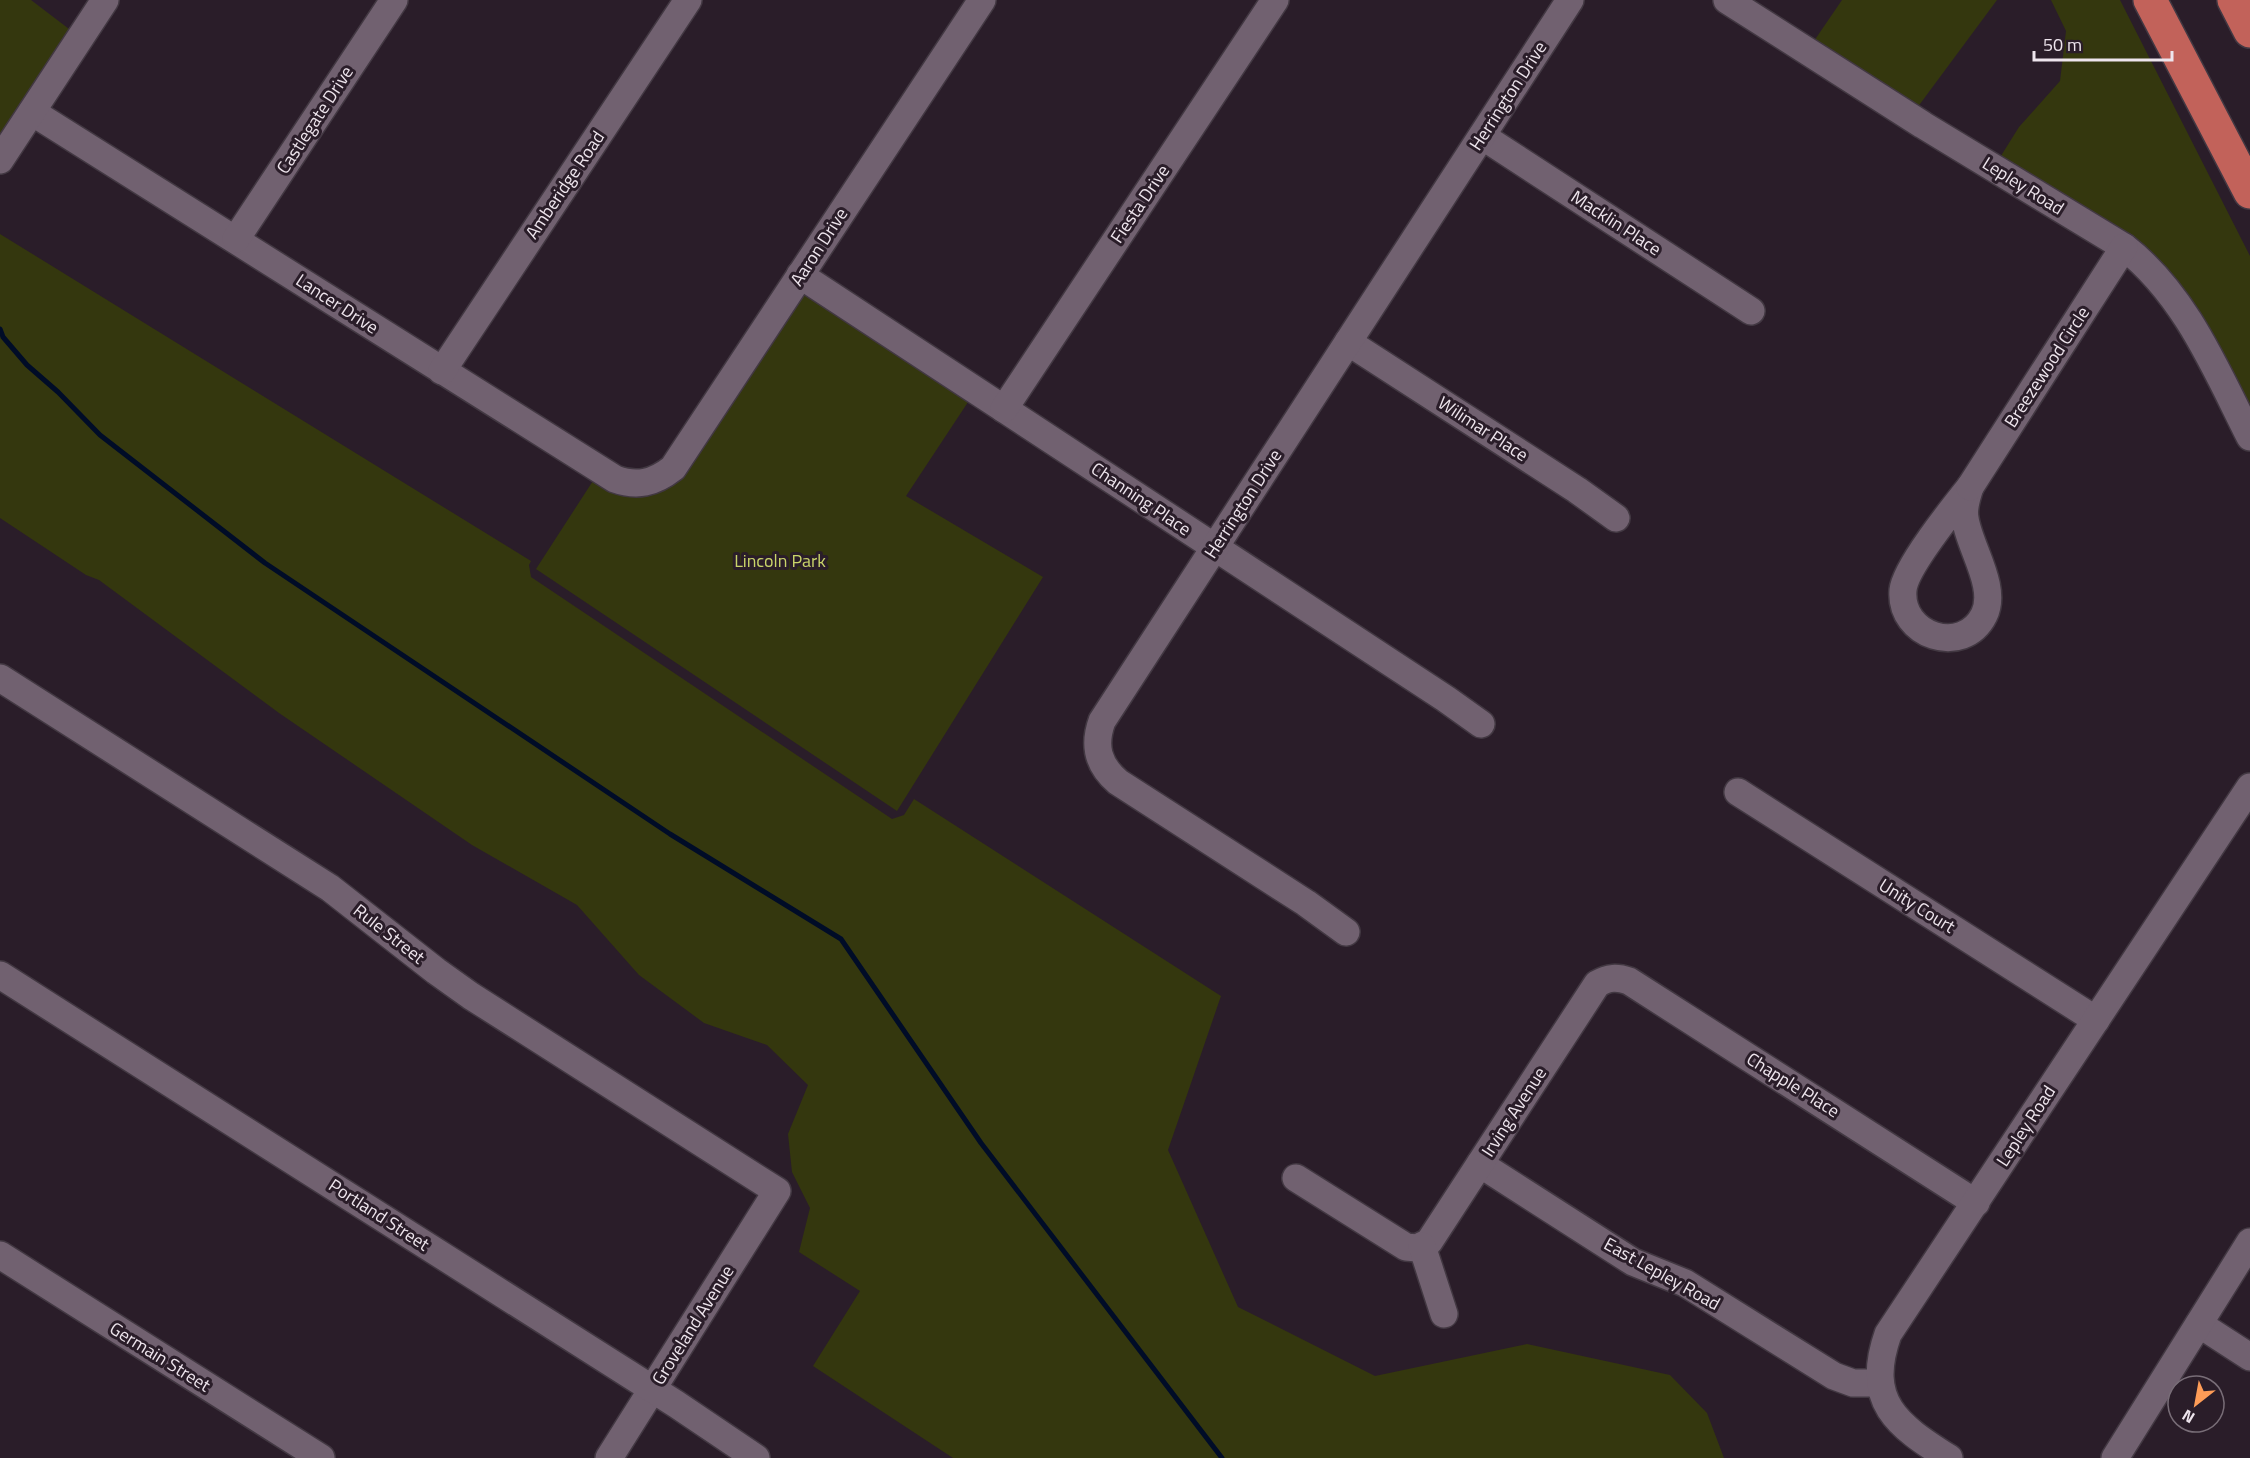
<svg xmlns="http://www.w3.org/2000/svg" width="2250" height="1458" font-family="'Titillium Web',sans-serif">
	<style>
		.green { fill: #34370e }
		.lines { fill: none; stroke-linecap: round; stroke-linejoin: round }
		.stream { stroke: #000c27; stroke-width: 5 }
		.minor-casing { stroke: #423842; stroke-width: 30 }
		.highway-casing { stroke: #423842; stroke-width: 36 }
		.minor { stroke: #716170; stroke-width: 27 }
		.highway { stroke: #c2625a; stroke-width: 33 }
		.labels { text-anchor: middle; stroke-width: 6; stroke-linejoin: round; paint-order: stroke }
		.street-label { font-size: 18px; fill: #eee5ed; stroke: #2a1d29 }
		.park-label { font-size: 18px; fill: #cad56a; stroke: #2a1d29 }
	</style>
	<rect width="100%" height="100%" fill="#2a1d29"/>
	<g class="green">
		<path d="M 0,0 L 31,0 L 73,32 L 0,143 Z"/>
		<path d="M 1842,0 L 1997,0 L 1917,108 L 1814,41 Z"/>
		<path d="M 2051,0 L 2120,0 L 2250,256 L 2250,415 L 2179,286 L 1999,159 L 2019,127 L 2060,81 L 2066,31 Z"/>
		<path d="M 0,234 L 531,561 L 529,565 L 531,577 L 892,819 L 904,815 L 914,799 L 1221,996 L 1168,1150 L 1238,1307 L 1375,1376 L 1527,1344 L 1670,1375 L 1707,1413 L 1724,1458 L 953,1458 L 813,1366 L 860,1291 L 799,1252 L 810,1208 L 792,1172 L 788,1134 L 808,1085 L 767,1045 L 704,1023 L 639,975 L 577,905 L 472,845 L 279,713 L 99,580 L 86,575 L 0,518 Z"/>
		<path d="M 800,275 L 976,390 L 906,496 L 1043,577 L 897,811 L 536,569 L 600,470 L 646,483 Z"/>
	</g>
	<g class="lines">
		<path class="stream" d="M 0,329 L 3,337 L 27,365 L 58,392 L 100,435 L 265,563 L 670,834 L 841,939 L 981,1143 L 1222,1458"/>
		<g class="minor-casing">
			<g id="minor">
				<path d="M 1727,0 L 1923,125 L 2124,247 C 2185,294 2216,370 2250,437"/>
				<path d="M 32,112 L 615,479 C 637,487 654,483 673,468 L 982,0"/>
				<path d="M 1482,136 L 1751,311"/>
				<path d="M 0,160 L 105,0"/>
				<path d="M 236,239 L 394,0"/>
				<path d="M 800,275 L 1446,699 L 1481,724"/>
				<path d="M 1348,342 L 1577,490 L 1616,518"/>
				<path d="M 442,371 L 688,0"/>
				<path d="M 1004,409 L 1275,0"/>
				<path d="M 1970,487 C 1967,497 1963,507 1965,518 C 1969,547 1998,587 1984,615 C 1963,657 1899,636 1903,590 C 1905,568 1954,507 1970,487 Z"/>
				<path d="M 1970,487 L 2124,247"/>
				<path d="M 0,678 L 330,888 L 436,971 L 471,996 L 777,1191 L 609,1458"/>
				<path d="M 1738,792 L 2096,1020"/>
				<path d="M 1346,932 L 1306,903 L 1118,782 C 1098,765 1093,746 1102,721 L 1570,0"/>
				<path d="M 0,975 L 676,1404 L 756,1458"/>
				<path d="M 1480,1164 L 1633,1262 L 1685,1283 L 1834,1376 L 1853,1383 L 1880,1383"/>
				<path d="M 1296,1178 L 1406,1247 L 1417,1248 L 1429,1242 L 1597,984 C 1609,977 1617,977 1629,981 L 1976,1203"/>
				<path d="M 1422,1246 L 1444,1314"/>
				<path d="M 0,1255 L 321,1458"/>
				<path d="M 2199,1324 L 2250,1357"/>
				<path d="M 1949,1458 C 1897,1425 1864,1402 1888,1334 L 2250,787"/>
				<path d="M 2115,1458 L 2250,1242"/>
			</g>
		</g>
		<g class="highway-casing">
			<g id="highway">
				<path d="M 2150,0 L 2250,192"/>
				<path d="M 2234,0 L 2250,31"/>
			</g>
		</g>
		<use href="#minor" class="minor"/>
		<use href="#highway" class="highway"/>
	</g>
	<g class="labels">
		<g class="street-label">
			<text transform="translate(1508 96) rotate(-57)" y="6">Herrington Drive</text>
			<text transform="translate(315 120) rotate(-57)" y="6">Castlegate Drive</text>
			<text transform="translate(565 185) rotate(-56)" y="6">Amberidge Road</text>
			<text transform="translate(2023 186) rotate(32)" y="6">Lepley Road</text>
			<text transform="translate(1140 204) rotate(-56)" y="6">Fiesta Drive</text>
			<text transform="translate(1616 223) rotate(33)" y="6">Macklin Place</text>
			<text transform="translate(819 247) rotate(-57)" y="6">Aaron Drive</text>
			<text transform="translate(337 304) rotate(33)" y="6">Lancer Drive</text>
			<text transform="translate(2047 367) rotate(-57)" y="6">Breezewood Circle</text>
			<text transform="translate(1483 429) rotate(33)" y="6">Wilimar Place</text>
			<text transform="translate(1141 499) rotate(34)" y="6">Channing Place</text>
			<text transform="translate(1243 504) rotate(-57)" y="6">Herrington Drive</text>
			<text transform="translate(1917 906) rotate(32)" y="6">Unity Court</text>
			<text transform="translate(389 934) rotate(38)" y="6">Rule Street</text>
			<text transform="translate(1793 1085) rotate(32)" y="6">Chapple Place</text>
			<text transform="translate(1514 1112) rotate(-57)" y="6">Irving Avenue</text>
			<text transform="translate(2026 1126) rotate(-57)" y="6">Lepley Road</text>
			<text transform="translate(379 1215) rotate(33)" y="6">Portland Street</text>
			<text transform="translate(1662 1274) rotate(29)" y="6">East Lepley Road</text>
			<text transform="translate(693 1325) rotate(-58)" y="6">Groveland Avenue</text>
			<text transform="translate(160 1357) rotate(32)" y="6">Germain Street</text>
		</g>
		<g class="park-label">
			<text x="780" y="567">Lincoln Park</text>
		</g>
	</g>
	<g transform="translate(2196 1404) rotate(211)"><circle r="28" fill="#2a1d29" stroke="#786d77" stroke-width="1.5"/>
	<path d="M0-4.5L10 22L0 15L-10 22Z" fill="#fe9c57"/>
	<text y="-9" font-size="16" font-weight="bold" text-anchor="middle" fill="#eee5ed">N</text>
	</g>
	<path d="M2034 51v9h138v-9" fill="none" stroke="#eee5ed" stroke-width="3"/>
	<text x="2043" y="51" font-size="18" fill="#eee5ed" stroke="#2a1d29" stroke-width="4.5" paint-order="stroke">50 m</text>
</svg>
